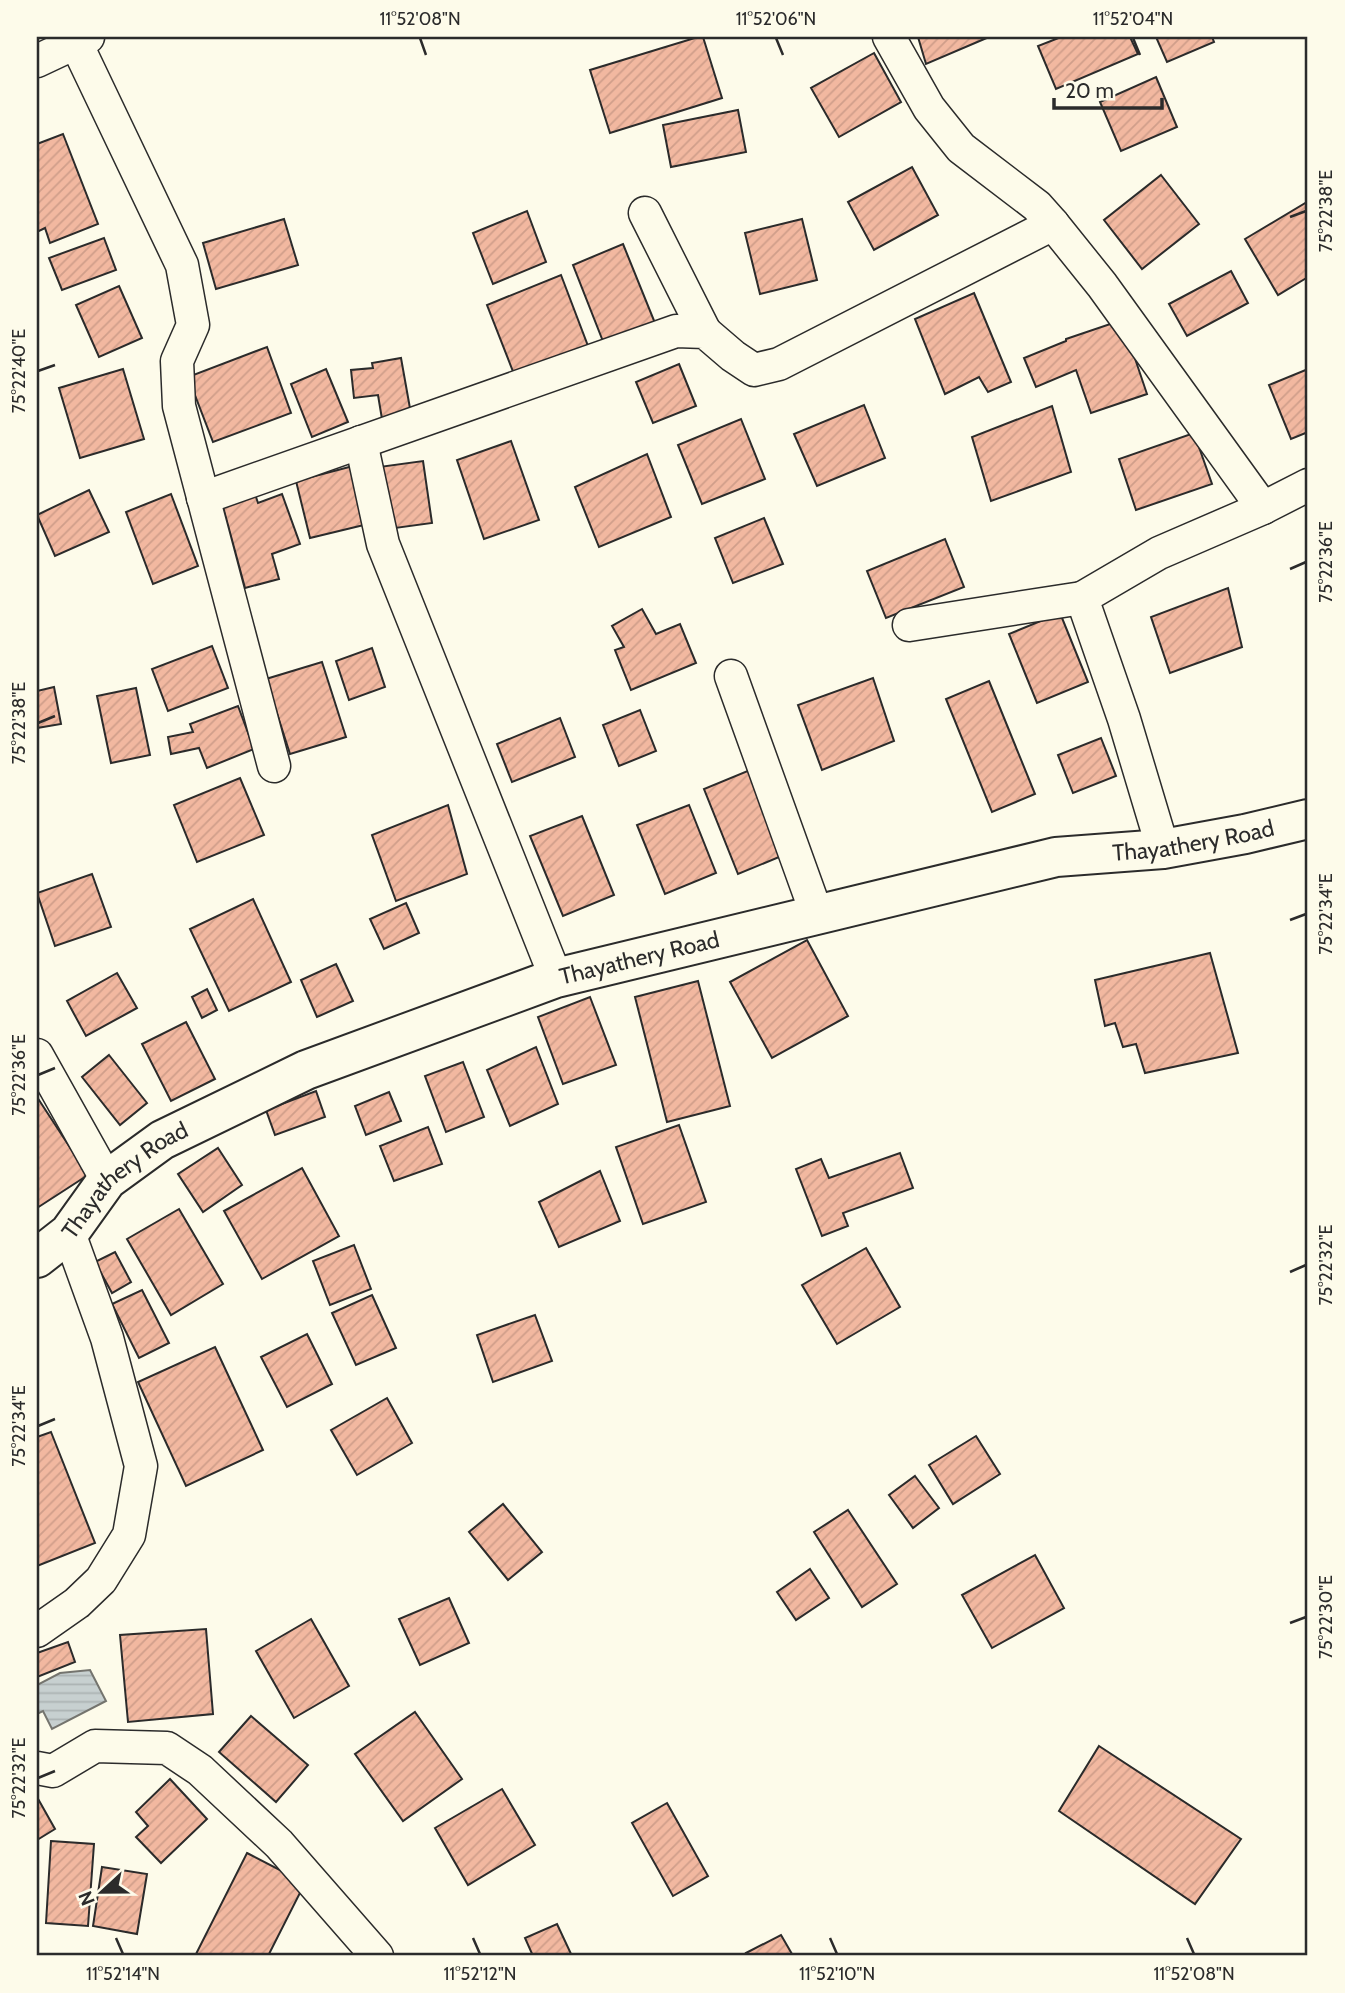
<svg xmlns="http://www.w3.org/2000/svg" width="1345" height="1993" viewBox="0 0 1345 1993" font-family="Cabin,sans-serif">
<style>
.water{fill:url(#water-rules);stroke:#74746e;stroke-width:2}
.building{fill:url(#building-hatch);stroke:#2b2b2b;stroke-width:2}
.lines{fill:none;stroke-linecap:round;stroke-linejoin:round}
.street-casing{stroke:#2b2b2b;stroke-width:35}
.secondary-casing{stroke:#2b2b2b;stroke-width:42}
.street{stroke:#fdfbea;stroke-width:32}
.secondary{stroke:#fdfbea;stroke-width:38}
.ticks{fill:none;stroke:#2b2b2b;stroke-width:2.5}
.labels{text-anchor:middle;stroke-width:5;stroke-linejoin:round;paint-order:stroke}
.street-label{font-size:23px;fill:#2b2b2b;stroke:#fdfbea}
.neatline{fill:none;stroke:#2b2b2b;stroke-width:2.5}
.ticks-label{font-size:18px;text-anchor:middle;fill:#2b2b2b}
</style>
<defs>
<pattern id="water-rules" width="6" height="5" patternUnits="userSpaceOnUse" patternTransform="scale(1.75)"><rect width="6" height="5" fill="#c7d0d0"/><path d="M0 2.5h6" fill="none" stroke="#abb3b3"/></pattern>
<pattern id="building-hatch" width="6" height="6" patternUnits="userSpaceOnUse" patternTransform="scale(1.75)"><rect width="6" height="6" fill="#f2b8a0"/><path d="M-1 1l2-2M0 6l6-6M5 7l2-2" fill="none" stroke="#d09e8a"/></pattern>
</defs>
<rect width="100%" height="100%" fill="#fdfbea"/>
<!-- water -->
<polygon class="water" points="90,1670 106,1701 52,1729 43,1711 37,1714 37,1685 60,1673"/>
<!-- building -->
<g class="building">
<polygon points="698,37 703,37 722,98 610,133 590,70"/>
<polygon points="918,37 989,37 926,64"/>
<polygon points="1061,37 1130,37 1138,54 1056,89 1038,46"/>
<polygon points="1156,37 1212,37 1214,42 1167,62"/>
<polygon points="874,53 901,102 839,137 811,88"/>
<polygon points="1156,77 1177,127 1121,151 1100,102"/>
<polygon points="738,110 746,152 671,167 663,125"/>
<polygon points="63,134 98,224 50,243 45,228 37,232 37,144"/>
<polygon points="912,167 938,215 874,250 848,202"/>
<polygon points="1161,175 1199,224 1142,269 1104,220"/>
<polygon points="1307,202 1308,277 1278,295 1245,239"/>
<polygon points="527,211 546,262 493,284 473,233"/>
<polygon points="284,219 298,265 216,289 203,243"/>
<polygon points="802,219 817,280 760,294 745,233"/>
<polygon points="104,238 116,270 62,290 49,258"/>
<polygon points="623,244 657,328 606,349 573,265"/>
<polygon points="1231,271 1248,303 1187,336 1169,304"/>
<polygon points="561,275 588,346 514,374 487,305"/>
<polygon points="119,286 142,338 99,357 76,305"/>
<polygon points="974,293 1011,382 988,392 979,377 945,394 915,319"/>
<polygon points="1122,320 1147,394 1091,413 1076,370 1036,387 1024,358 1066,341 1066,339"/>
<polygon points="267,347 291,413 213,442 188,377"/>
<polygon points="401,358 411,414 382,419 378,395 354,398 351,370 373,368 372,363"/>
<polygon points="679,364 696,406 653,423 636,382"/>
<polygon points="123,369 144,439 80,458 59,388"/>
<polygon points="326,369 348,422 312,437 291,384"/>
<polygon points="1308,369 1308,432 1291,439 1269,385"/>
<polygon points="864,405 885,458 817,486 794,434"/>
<polygon points="1052,406 1071,472 991,501 972,437"/>
<polygon points="741,419 765,479 702,504 678,445"/>
<polygon points="1194,433 1212,484 1136,510 1119,459"/>
<polygon points="511,441 539,520 484,539 457,460"/>
<polygon points="647,454 671,517 599,547 575,487"/>
<polygon points="423,461 432,523 388,529 379,467"/>
<polygon points="353,466 368,524 310,538 296,481"/>
<polygon points="89,490 109,532 55,556 37,515"/>
<polygon points="171,494 198,566 153,584 126,512"/>
<polygon points="255,494 258,503 282,494 300,544 272,554 279,579 245,588 222,503"/>
<polygon points="764,518 783,564 733,583 715,538"/>
<polygon points="945,539 964,587 886,618 867,571"/>
<polygon points="1228,588 1242,647 1170,673 1151,617"/>
<polygon points="642,609 656,634 680,624 696,663 631,690 615,650 624,647 612,626"/>
<polygon points="1060,613 1088,682 1037,703 1009,634"/>
<polygon points="212,646 228,688 168,711 152,669"/>
<polygon points="372,648 385,687 349,700 336,661"/>
<polygon points="322,662 346,737 290,754 266,679"/>
<polygon points="873,678 894,741 822,770 798,705"/>
<polygon points="989,681 1035,794 992,812 946,699"/>
<polygon points="54,687 61,724 37,728 37,691"/>
<polygon points="136,688 150,755 111,763 97,696"/>
<polygon points="238,706 254,749 207,768 199,748 171,754 168,737 193,732 190,724"/>
<polygon points="640,710 656,751 619,766 603,725"/>
<polygon points="560,718 575,757 512,782 497,744"/>
<polygon points="1101,738 1116,776 1073,793 1058,755"/>
<polygon points="750,770 784,855 738,874 704,789"/>
<polygon points="240,778 264,835 197,862 174,805"/>
<polygon points="448,805 467,874 396,901 372,835"/>
<polygon points="689,805 716,873 665,894 637,825"/>
<polygon points="582,816 614,895 563,916 530,836"/>
<polygon points="92,874 111,927 55,946 37,893"/>
<polygon points="253,899 291,982 229,1011 190,929"/>
<polygon points="406,903 419,933 384,949 370,919"/>
<polygon points="807,940 848,1016 772,1058 730,982"/>
<polygon points="1210,953 1238,1053 1145,1073 1136,1044 1123,1047 1115,1023 1105,1026 1095,980"/>
<polygon points="336,964 353,1001 317,1017 301,980"/>
<polygon points="117,973 137,1008 86,1036 67,1001"/>
<polygon points="698,981 730,1106 667,1122 635,997"/>
<polygon points="207,989 217,1010 202,1018 192,997"/>
<polygon points="590,997 616,1065 563,1084 538,1017"/>
<polygon points="186,1022 215,1079 171,1101 142,1044"/>
<polygon points="536,1047 558,1104 510,1126 487,1070"/>
<polygon points="109,1055 147,1103 120,1125 82,1077"/>
<polygon points="463,1062 484,1117 446,1132 425,1076"/>
<polygon points="316,1091 325,1117 275,1135 266,1110"/>
<polygon points="389,1092 401,1121 366,1135 355,1106"/>
<polygon points="37,1097 88,1175 37,1208"/>
<polygon points="679,1125 706,1202 643,1224 616,1147"/>
<polygon points="428,1127 442,1164 394,1181 380,1146"/>
<polygon points="218,1148 242,1185 203,1212 178,1174"/>
<polygon points="900,1153 913,1188 843,1213 848,1226 822,1236 796,1169 821,1159 829,1178"/>
<polygon points="302,1168 339,1236 262,1279 224,1211"/>
<polygon points="600,1171 620,1221 559,1247 539,1202"/>
<polygon points="179,1209 223,1284 171,1315 127,1239"/>
<polygon points="354,1245 371,1289 330,1305 313,1261"/>
<polygon points="866,1248 900,1307 837,1344 802,1285"/>
<polygon points="115,1252 131,1282 112,1293 95,1262"/>
<polygon points="142,1290 169,1343 139,1358 112,1304"/>
<polygon points="372,1295 396,1348 356,1365 332,1313"/>
<polygon points="535,1315 552,1361 493,1382 477,1335"/>
<polygon points="307,1334 332,1384 287,1407 261,1357"/>
<polygon points="215,1347 263,1450 186,1486 138,1382"/>
<polygon points="387,1398 412,1443 357,1475 331,1430"/>
<polygon points="51,1432 95,1543 37,1566 37,1437"/>
<polygon points="976,1436 1000,1474 953,1504 929,1465"/>
<polygon points="915,1476 939,1508 913,1528 889,1495"/>
<polygon points="503,1504 542,1552 508,1580 469,1532"/>
<polygon points="848,1510 897,1584 862,1607 814,1532"/>
<polygon points="1035,1555 1064,1608 992,1648 962,1595"/>
<polygon points="810,1569 829,1598 796,1620 777,1592"/>
<polygon points="449,1598 469,1643 420,1665 399,1619"/>
<polygon points="311,1619 349,1686 294,1718 256,1651"/>
<polygon points="206,1629 213,1714 128,1722 120,1635"/>
<polygon points="68,1642 75,1662 37,1677 37,1653"/>
<polygon points="415,1712 462,1779 403,1821 355,1754"/>
<polygon points="251,1716 308,1765 276,1802 219,1752"/>
<polygon points="1099,1746 1241,1839 1195,1904 1059,1811"/>
<polygon points="170,1779 207,1819 161,1863 136,1837 148,1826 136,1812"/>
<polygon points="502,1789 535,1845 468,1885 435,1828"/>
<polygon points="37,1797 55,1829 37,1840"/>
<polygon points="667,1803 708,1876 673,1896 632,1823"/>
<polygon points="51,1841 94,1844 88,1926 46,1923"/>
<polygon points="247,1853 305,1883 268,1956 195,1956"/>
<polygon points="102,1867 147,1874 137,1934 93,1926"/>
<polygon points="557,1924 572,1956 533,1956 525,1938"/>
<polygon points="781,1935 792,1954 787,1956 748,1956 746,1953"/>
</g>
<g class="lines">
<!-- street casing -->
<g class="street-casing">
<g id="street">
<polyline points="889,37 929,108 961,148 1037,206 1053,224 1102,285 1263,508"/>
<polyline points="76,43 182,265 193,325 177,361 179,406 274,766"/>
<polyline points="37,61 88,37"/>
<polyline points="645,213 705,332"/>
<polyline points="361,442 383,544 556,978"/>
<polyline points="203,498 676,331 705,332 733,356 754,370 779,364 1053,224"/>
<polyline points="909,625 1082,598"/>
<polyline points="731,676 817,915"/>
<polyline points="1163,849 1124,719 1082,598 1159,553 1263,508 1308,485"/>
<polyline points="37,1055 107,1180"/>
<polyline points="37,1631 77,1603 101,1580 129,1535 141,1466 107,1338 69,1233"/>
<polyline points="37,1768 53,1771 95,1746 167,1748 200,1770 279,1844 377,1956"/>
</g>
</g>
<!-- secondary casing -->
<g class="secondary-casing">
<g id="secondary">
<path id="s1" d="M37 1258 69 1233 107 1180 162 1140 306 1070 556 978 1056 857 1163 849 1245 834 1308 819"/>
</g>
</g>
<!-- street -->
<use href="#street" class="street"/>
<!-- secondary -->
<use href="#secondary" class="secondary"/>
</g>
<!-- ticks -->
<path class="ticks" d="M420 38 426 55M776 38 783 55M1133 38 1140 55M1290 217 1306 211M38 371 55 365M1290 569 1306 562M38 723 55 716M1290 920 1306 914M38 1075 55 1068M1290 1272 1306 1265M38 1426 55 1419M1290 1623 1306 1617M38 1778 55 1771M116 1938 123 1954M473 1938 480 1954M830 1938 837 1954M1187 1938 1194 1954"/>
<g class="labels">
<!-- street labels -->
<g class="street-label">
<text dy="8" stroke="none"><textPath href="#s1" startOffset="1253">Thayathery Road</textPath></text>
<text dy="8" stroke="none"><textPath href="#s1" startOffset="686">Thayathery Road</textPath></text>
<text dy="8" stroke="none"><textPath href="#s1" startOffset="119">Thayathery Road</textPath></text>
</g>
</g>
<!-- border -->
<rect width="1345" height="1993" fill="none" stroke="#fdfbea" stroke-width="77"/>
<!-- north arrow -->
<g transform="translate(102 1892) rotate(248)" stroke="#fdfbea" stroke-width="5" paint-order="stroke">
<path d="M0-5L12 26L0 18L-12 26Z" fill="#2b2b2b"/>
<text y="-10" font-size="19" font-weight="bold" text-anchor="middle" fill="#2b2b2b">N</text>
</g>
<!-- scale -->
<path d="M1054 98v10h108v-10" fill="none" stroke="#2b2b2b" stroke-width="3.5"/>
<text x="1065" y="98" font-size="21" fill="#2b2b2b" stroke="#fdfbea" stroke-width="5" paint-order="stroke">20 m</text>
<rect x="38" y="38" width="1268" height="1916" class="neatline"/>
<g class="ticks-label">
<text x="420" y="25">11°52'08"N</text>
<text x="776" y="25">11°52'06"N</text>
<text x="1133" y="25">11°52'04"N</text>
<text transform="translate(1326 211) rotate(-90)" y="6">75°22'38"E</text>
<text transform="translate(19 371) rotate(-90)" y="6">75°22'40"E</text>
<text transform="translate(1326 562) rotate(-90)" y="6">75°22'36"E</text>
<text transform="translate(19 723) rotate(-90)" y="6">75°22'38"E</text>
<text transform="translate(1326 914) rotate(-90)" y="6">75°22'34"E</text>
<text transform="translate(19 1075) rotate(-90)" y="6">75°22'36"E</text>
<text transform="translate(1326 1265) rotate(-90)" y="6">75°22'32"E</text>
<text transform="translate(19 1426) rotate(-90)" y="6">75°22'34"E</text>
<text transform="translate(1326 1617) rotate(-90)" y="6">75°22'30"E</text>
<text transform="translate(19 1778) rotate(-90)" y="6">75°22'32"E</text>
<text x="123" y="1980">11°52'14"N</text>
<text x="480" y="1980">11°52'12"N</text>
<text x="837" y="1980">11°52'10"N</text>
<text x="1194" y="1980">11°52'08"N</text>
</g>
</svg>
